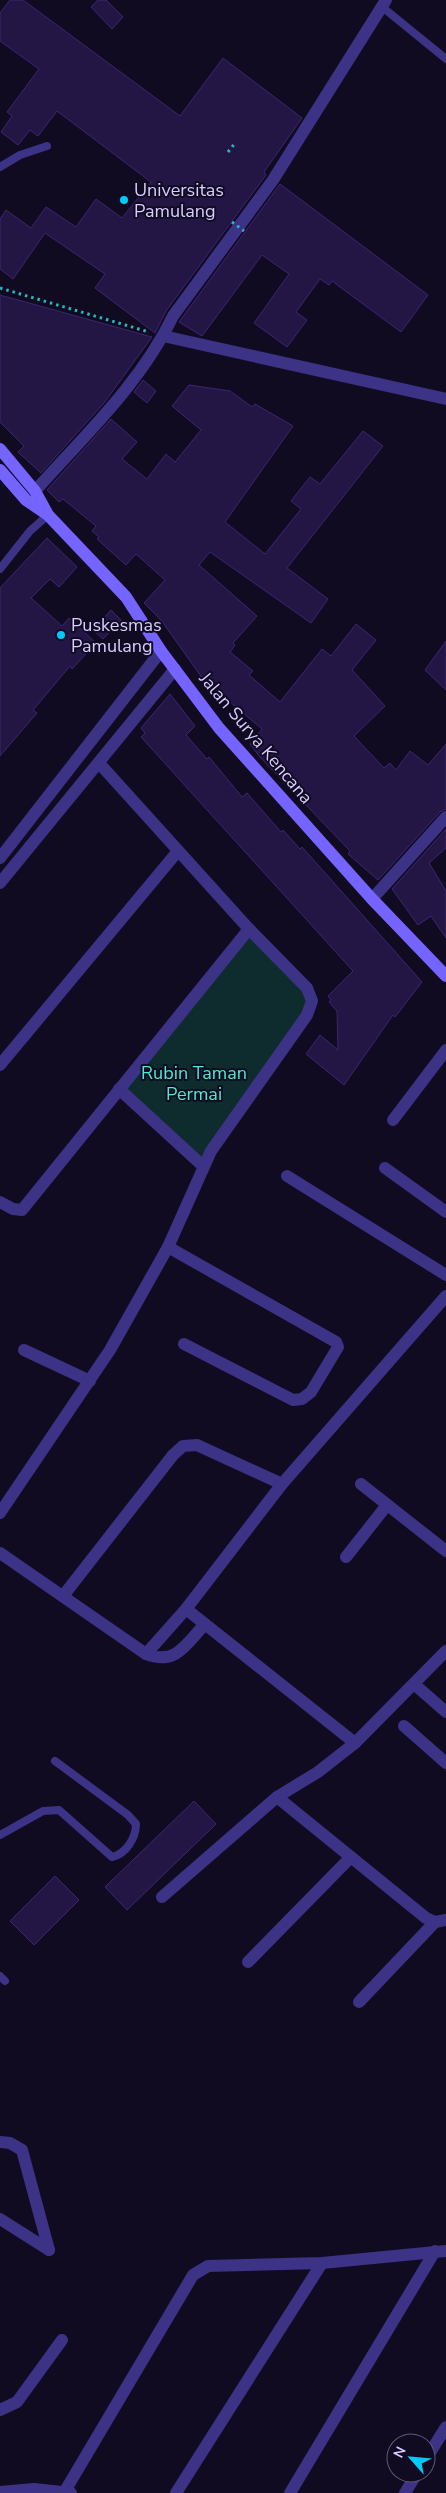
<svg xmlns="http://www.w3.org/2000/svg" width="446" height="2493" viewBox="0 0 446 2493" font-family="'Nunito Sans',sans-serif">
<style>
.green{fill:#0e2c2d}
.building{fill:#231645;stroke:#3b2673}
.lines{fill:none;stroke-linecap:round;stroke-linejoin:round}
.path{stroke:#23b9bd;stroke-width:3;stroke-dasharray:2.5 4;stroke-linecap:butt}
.lane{stroke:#3c3286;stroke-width:8}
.street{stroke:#3c3286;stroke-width:12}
.secondary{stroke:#7564ff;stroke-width:12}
.path-bridge{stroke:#23b9bd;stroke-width:3;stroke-dasharray:2.5 4;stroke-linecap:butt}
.poi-dot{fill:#00cbf8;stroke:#110b22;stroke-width:2}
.labels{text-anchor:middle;stroke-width:4;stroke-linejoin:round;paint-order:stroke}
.poi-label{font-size:18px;fill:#d7cdff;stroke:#110b22;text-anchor:start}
.street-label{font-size:18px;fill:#d7cdff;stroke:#110b22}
.park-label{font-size:18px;fill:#4fe9cf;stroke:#110b22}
</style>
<rect width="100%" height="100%" fill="#110b22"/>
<!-- green -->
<polygon class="green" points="249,929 312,1001 203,1166 119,1089"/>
<!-- building -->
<g class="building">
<polygon points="10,0 23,0 180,116 223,58 302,118 264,172 266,175 166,311 155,333 95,288 105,274 45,233 13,279 0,269 0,219 6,210 31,228 46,207 76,227 96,199 122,218 151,182 57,111 38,136 30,130 18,145 1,132 12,116 7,112 39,69 0,41 0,13"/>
<polygon points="98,0 106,0 123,17 112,29 91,7"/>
<polygon points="280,184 428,295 401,332 332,281 329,285 320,279 296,312 307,320 287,347 254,323 289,274 262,255 202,336 179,322"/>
<polygon points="0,295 152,337 104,403 41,473 18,452 24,446 0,422"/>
<polygon points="143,380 156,391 147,403 134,392"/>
<polygon points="189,385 230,391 252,407 255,404 293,426 225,522 265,554 301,509 291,501 310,477 320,484 363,431 383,446 287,568 328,599 311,623 210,552 199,565 257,616 233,643 235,645 230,652 253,671 249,675 280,702 322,649 331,656 356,624 376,640 352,670 385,706 354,736 384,768 390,763 396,770 410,751 428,765 446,744 446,809 440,812 378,880 348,854 350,851 260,757 250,744 262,729 203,679 161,620 144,603 165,580 136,554 126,565 97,539 99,537 92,531 96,526 63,499 59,502 47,490 111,419 137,442 122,459 147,479 166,454 175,462 201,430 172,406"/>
<polygon points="47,538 77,567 59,587 50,579 31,598 62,626 69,618 96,643 72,669 70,666 33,710 37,713 0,756 0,588"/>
<polygon points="111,610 121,620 103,639 93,630"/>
<polygon points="446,641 446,690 425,670"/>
<polygon points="170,694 195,726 186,735 207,759 209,757 242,797 247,793 281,832 283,830 300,849 302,847 422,982 395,1017 393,1015 344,1085 306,1054 320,1035 338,1050 337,1011 329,1002 331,1000 328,996 353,971 141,737 145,733 141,728"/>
<polygon points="446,829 446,848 429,863 446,891 446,938 431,916 418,925 392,889"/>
<polygon points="194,1801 216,1824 127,1910 105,1887"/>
<polygon points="55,1876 79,1900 34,1945 10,1921"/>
</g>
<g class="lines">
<!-- path -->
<g class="path">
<polyline points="228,152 236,142"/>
<polyline points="0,288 149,332"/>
</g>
<!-- lane -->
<g class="lane">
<polyline points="381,6 446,59"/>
<polyline points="0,167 20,155 47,146"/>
<polyline points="0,569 30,531 48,515"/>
<path d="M0 1835 43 1811 59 1810 112 1857C126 1854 136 1838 136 1824L128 1815 55 1761"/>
<polyline points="0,1976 5,1981"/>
</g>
<!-- street -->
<g class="street">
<polyline points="163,336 446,399"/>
<path d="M35 491C84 436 141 383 173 316L273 180 386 0"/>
<polyline points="0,858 161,651"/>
<polyline points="0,883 175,669"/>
<polyline points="372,899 446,817"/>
<polyline points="0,1065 178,851"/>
<polyline points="119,1089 203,1166"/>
<polyline points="393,1120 446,1050"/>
<polyline points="385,1168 446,1212"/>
<polyline points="287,1176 446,1275"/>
<polyline points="0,1202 13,1209 22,1210 249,929"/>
<polyline points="168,1247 336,1342 338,1347 311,1392 302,1399 293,1400 184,1344"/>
<polyline points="24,1350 90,1381"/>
<polyline points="361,1484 446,1551"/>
<polyline points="0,1513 110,1350 168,1247 211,1151 307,1015 312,1001 307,988 249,929 99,763"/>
<path d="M0 1553 146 1654C176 1666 186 1644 205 1624"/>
<polyline points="346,1557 387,1505"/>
<polyline points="63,1596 173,1455 183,1446 197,1445 282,1484"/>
<polyline points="186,1609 355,1743"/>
<polyline points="146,1654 186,1609 282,1484 446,1296"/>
<polyline points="414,1684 446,1712"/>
<polyline points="404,1726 446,1763"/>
<polyline points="277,1797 426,1918 435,1922 446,1920"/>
<polyline points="162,1897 277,1797 318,1772 355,1743 446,1651"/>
<polyline points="248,1962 351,1857"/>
<polyline points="359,2002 435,1922"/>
<polyline points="0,2142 10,2143 22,2150 49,2250"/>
<polyline points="0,2219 49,2250"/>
<polyline points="0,2410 17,2402 62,2340"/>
<polyline points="426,2459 446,2427"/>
<polyline points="65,2491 193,2275 208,2266 322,2263 446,2251"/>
<polyline points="0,2492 34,2489 71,2493"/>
<polyline points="176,2493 322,2263"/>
<polyline points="290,2493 435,2251"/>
<polyline points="405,2493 417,2473"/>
</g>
<!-- secondary -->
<g class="secondary">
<polyline points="0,449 35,491 47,513"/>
<polyline points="0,470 26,500 48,515 126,597 161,651 219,728 372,899 446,976"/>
</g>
<!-- path-bridge -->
<polyline class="path-bridge" points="232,222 244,231"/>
</g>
<!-- markers -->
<g class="poi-dot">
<circle cx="124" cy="200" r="5"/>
<circle cx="61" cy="635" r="5"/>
</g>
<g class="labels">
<!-- poi labels -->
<g class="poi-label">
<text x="134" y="196">Universitas<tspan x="134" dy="21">Pamulang</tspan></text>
<text x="71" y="631">Puskesmas<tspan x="71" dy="21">Pamulang</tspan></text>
</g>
<!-- street labels -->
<g class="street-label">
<text transform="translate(256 738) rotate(50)" y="6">Jalan Surya Kencana</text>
</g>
<!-- park labels -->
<g class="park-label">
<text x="194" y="1079">Rubin Taman<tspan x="194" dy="21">Permai</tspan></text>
</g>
</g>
<!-- north arrow -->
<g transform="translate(411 2458) rotate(297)"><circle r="24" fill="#110b22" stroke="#60597a"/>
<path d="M0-4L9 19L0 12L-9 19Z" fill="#00cbf8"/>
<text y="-8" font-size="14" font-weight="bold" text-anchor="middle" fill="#d7cdff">N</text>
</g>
</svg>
